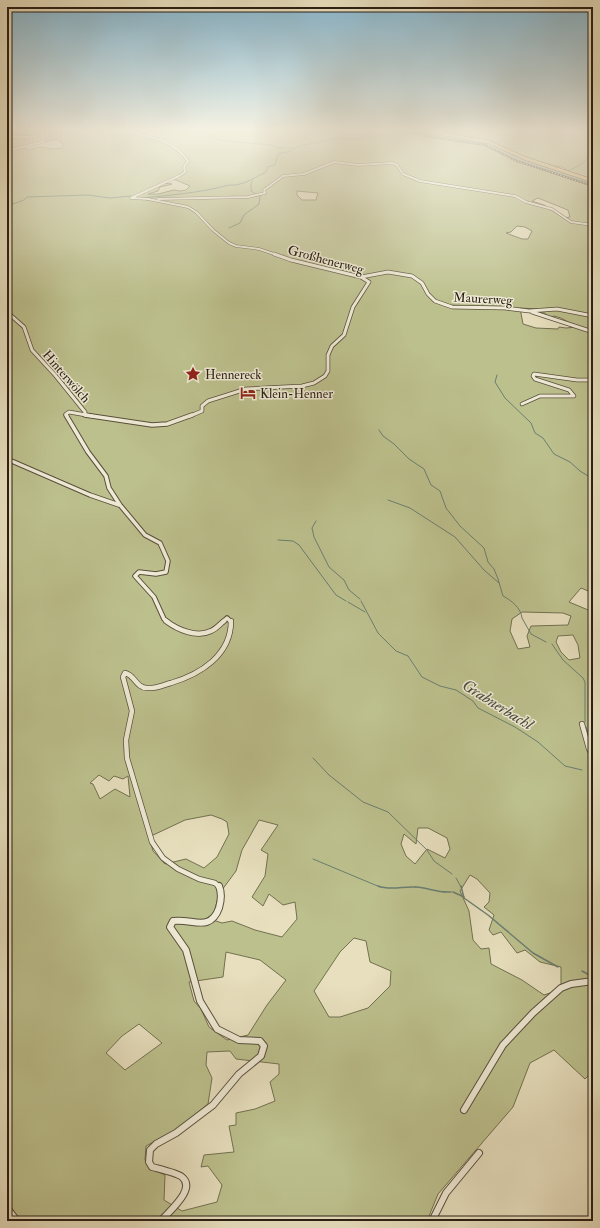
<svg xmlns="http://www.w3.org/2000/svg" width="600" height="1228" viewBox="0 0 600 1228" font-family="'IM FELL Double Pica',serif">
<style>
.green{fill:#bcc08d;stroke:#737050;fill-rule:evenodd}
.lines{fill:none;stroke-linecap:round;stroke-linejoin:round}
.stream-far1{stroke:#6b7e71;stroke-width:1}
.stream{stroke:#6b7e71;stroke-width:1.5}
.river{fill:#97bdaf;fill-rule:evenodd}
.street-far4-casing{stroke:#594f3e;stroke-width:3}
.street-far3-casing{stroke:#594f3e;stroke-width:4.5}
.street-far2-casing{stroke:#594f3e;stroke-width:5.5}
.street-far1-casing{stroke:#594f3e;stroke-width:6}
.street-casing{stroke:#594f3e;stroke-width:8}
.primary-casing{stroke:#2a1f14;stroke-width:4}
.street-far4{stroke:#efead5;stroke-width:2}
.street-far3{stroke:#efead5;stroke-width:3}
.street-far2{stroke:#efead5;stroke-width:3.5}
.street-far1{stroke:#efead5;stroke-width:4.5}
.street{stroke:#efead5;stroke-width:6}
.primary{stroke:#e4c07f;stroke-width:3}
.rail-casing{stroke:#2a1f14;stroke-width:2}
.rail{stroke:#efead5;stroke-width:1;stroke-dasharray:1.5;stroke-linecap:butt}
.labels{text-anchor:middle;stroke-width:3;stroke-linejoin:round;paint-order:stroke}
.far-street-label{font-size:13px;fill:#2a1f14;stroke:#efead5}
.far-poi-label{font-size:13px;fill:#2a1f14;stroke:#efead5;text-anchor:start}
.water-label{font-size:16px;font-style:italic;fill:#4b4e42;stroke:#efead5}
</style>
<rect width="100%" height="100%" fill="#e7dfbe"/>
<filter id="stains"><feTurbulence type="fractalNoise" baseFrequency=".005" numOctaves="4"/><feColorMatrix values="0 0 0 0 .2 0 0 0 0 .09 0 0 0 0 .02 0 0 0 .5 -.17"/></filter>
<radialGradient id="worn" r=".72"><stop offset=".6" stop-color="#630" stop-opacity="0"/><stop offset="1" stop-color="#630" stop-opacity=".3"/></radialGradient>
<!-- green -->
<g class="green">
<path d="M7 130H409L447 138 490 144 514 158 593 184V593L581 588 569 602 593 612V1071L585 1079 554 1050 530 1063 513 1107 438 1194 427 1221H7ZM57 139 63 144 62 148 53 149 41 147 27 150 22 147ZM171 179 176 180 190 186 186 190 180 191 174 190 158 194H148L158 191 160 187 172 184 163 183ZM297 191 318 193 316 200H302L297 195ZM538 198 568 210 570 217 564 218 544 205 532 201ZM517 226 525 227 532 231 528 239H522L506 233 511 232ZM520 308 537 309 532 312 545 313 547 316 552 317 554 316 561 318 577 327 566 328 559 327 558 329 536 328 523 324ZM522 612 563 613 571 616 568 625 531 626 527 636 530 647 518 649 510 631 512 619ZM573 635 578 645 580 658 569 660 561 652 556 642 558 636ZM99 775 109 781 114 776 123 779 128 776 130 797 115 789 100 799 93 784 90 783ZM211 815 222 819 227 822 229 834 217 857 204 868 186 859 165 864 153 851 149 837 185 820ZM259 820 278 825 261 850 268 854 265 876 252 897 263 906 269 894 283 905 295 902 297 919 282 937 255 930 232 921 222 923 207 918 214 913 219 894 236 871 242 850ZM418 828H428L447 838 450 849 445 858 427 849 415 864 406 856 401 844 404 834 416 844ZM470 875 477 879 490 893 489 902 484 907 494 915 489 930 493 935 501 932 517 953 525 950 540 962 561 967V985L553 992 544 995 522 980 491 964 489 948 481 949 473 940 469 911 460 891ZM354 938 366 941 370 962 391 971 390 986 368 1008 340 1017H329L314 991 340 952ZM226 952 260 960 286 980 267 1005 248 1035 227 1040 209 1027 201 1009 194 1001 189 982 223 977ZM139 1024 162 1043 125 1070 106 1053 122 1036ZM230 1051 236 1059 279 1064V1074L270 1082 275 1101 255 1109 236 1113V1125L229 1126 234 1152 204 1155 201 1167 208 1166 222 1185 217 1202 182 1211 164 1200 165 1175 152 1169 145 1160 146 1146 178 1129 208 1104 212 1078 206 1065 207 1052Z"/>
<polygon points="421,130 593,130 593,180 563,170 566,170 563,167 553,166 551,167 517,155 493,143"/>
</g>
<g class="lines">
<!-- stream-far1 -->
<g class="stream-far1">
<polyline points="193,131 204,133 215,139 226,141 270,145 279,148 295,148"/>
<path d="M567 171C578 167 589 161 593 150"/>
<polyline points="253,181 251,183 251,191 256,194"/>
<path d="M143 198C171 195 198 193 225 186 230 184 235 186 240 184 250 182 256 176 265 173L268 167 275 165 278 154 291 151 299 146 339 138 351 139 409 132"/>
<polyline points="7,206 24,200 27,197 88,195 110,198 131,196"/>
<polyline points="229,228 240,223 244,215 259,204 260,196"/>
<polyline points="497,375 495,382 505,398 531,423 535,433 543,438 554,454 570,462 580,471 593,479"/>
<path d="M379 430 383 436 394 444 409 459 424 469 431 485 440 491 446 508 460 526 484 548 488 562 494 569 498 579 503 596C511 600 521 608 522 618L531 634 546 642"/>
<polyline points="388,500 410,508 455,537 484,570 499,583"/>
<polyline points="316,521 312,528 314,537 329,567 344,580 349,590 360,599"/>
<polyline points="278,540 293,541 299,545 336,595 346,601"/>
<polyline points="361,601 378,633 396,651 408,656 422,677 440,686 456,690 473,701 478,708 515,727 538,742 565,766 582,770"/>
<polyline points="348,602 365,612"/>
<polyline points="552,644 563,660 583,678 585,682 585,722"/>
<polyline points="586,727 593,748"/>
<polyline points="313,758 329,775 363,802 388,812 427,850 434,861 452,874"/>
<polyline points="313,859 380,887"/>
<polyline points="456,878 461,887"/>
<polyline points="415,887 416,887"/>
</g>
<!-- stream -->
<g class="stream">
<path d="M378 886C391 891 403 886 416 887 429 888 437 893 451 892"/>
<polyline points="461,886 464,898 488,915 533,953 558,967"/>
<polyline points="453,892 464,897"/>
<polyline points="582,971 593,977"/>
</g>
<!-- river -->
<polygon class="river" points="410,130 418,130 450,137 491,143 519,158 593,182 593,184 517,160 489,145 450,139"/>
<!-- street-far4 casing -->
<g class="street-far4-casing">
<g id="street-far4">
<path d="M118 130C144 135 172 138 188 161L184 167 185 172 179 176 131 198 149 199"/>
<polyline points="7,137 34,137 47,130"/>
<polyline points="7,151 42,142 44,141 43,134"/>
<polyline points="148,199 188,207 196,212 213,230 229,243 236,246 259,249 277,255"/>
<polyline points="158,199 248,197 265,193 264,190 283,176 304,174 334,162 358,165 392,163 397,165 403,174 420,181 515,196 526,202 552,209 571,222 593,225"/>
</g>
</g>
<!-- street-far3 casing -->
<g class="street-far3-casing">
<g id="street-far3">
<polyline points="361,277 388,272 412,276 422,283 428,294 435,301 452,307 505,308 529,311 557,309 593,316"/>
<polyline points="7,312 24,327 32,350 55,375 85,412 85,415"/>
<polyline points="532,312 593,332"/>
<polyline points="522,404 540,396 574,396 569,390 535,379 533,376 534,374 577,380 593,380"/>
<polyline points="67,416 66,414 69,412 92,416"/>
<polyline points="190,416 202,411 202,406 208,401 246,389 302,386 314,383 325,376 328,371 328,355 332,346 344,335 353,307 369,282 361,277 291,260 274,254"/>
</g>
</g>
<!-- street-far2 casing -->
<g class="street-far2-casing">
<g id="street-far2">
<polyline points="66,415 88,452 106,476 109,488 120,505 145,535 160,543 168,561 166,572 156,574 139,572 135,576 154,597 164,619 168,622"/>
<polyline points="85,415 152,425 167,424 192,415"/>
<polyline points="7,459 90,495 119,505"/>
<polyline points="223,622 227,618 231,622"/>
</g>
</g>
<!-- street-far1 casing -->
<g class="street-far1-casing">
<g id="street-far1">
<path d="M166 621C178 630 197 638 211 631 216 629 220 624 224 621"/>
<polyline points="582,724 589,749 593,756"/>
<path d="M219 887 215 883 199 879 178 869 163 858 152 842 127 758 126 740 132 711 123 677 125 673C135 675 136 688 147 688 155 689 163 685 171 683 201 674 231 655 231 621"/>
</g>
</g>
<!-- street casing -->
<g class="street-casing">
<g id="street">
<polyline points="464,1110 503,1045 533,1013 561,988 571,984 593,981"/>
<polyline points="7,1208 17,1221"/>
<path d="M161 1221C168 1212 197 1189 182 1177 177 1173 159 1169 152 1167L149 1162 150 1150 156 1144 176 1133 213 1105 239 1074 261 1056 264 1046 260 1041 239 1040 217 1029 200 1001 186 950 170 927 173 921C192 918 210 933 219 908 221 901 222 893 219 886"/>
<polyline points="432,1221 446,1193 479,1153"/>
</g>
</g>
<!-- primary casing -->
<g class="primary-casing">
<polyline id="primary" points="419,130 489,142 524,158 593,181"/>
</g>
<!-- street-far4 -->
<use href="#street-far4" class="street-far4"/>
<!-- street-far3 -->
<use href="#street-far3" class="street-far3"/>
<!-- street-far2 -->
<use href="#street-far2" class="street-far2"/>
<!-- street-far1 -->
<use href="#street-far1" class="street-far1"/>
<!-- street -->
<use href="#street" class="street"/>
<!-- primary -->
<use href="#primary" class="primary"/>
<!-- rail casing -->
<g class="rail-casing">
<polyline id="rail" points="406,130 424,136 485,145 517,161 593,186"/>
</g>
<!-- rail -->
<use href="#rail" class="rail"/>
</g>
<!-- sky -->
<linearGradient id="sky" x2="0" y2="1"><stop stop-color="#87b8d1"/><stop offset="0.43" stop-color="#f4f1e2"/><stop offset="1" stop-color="#f4f1e2" stop-opacity="0"/></linearGradient>
<rect width="600" height="302" fill="url(#sky)"/>
<!-- icons -->
<defs>
<g id="sight-bare" transform="scale(1.2)"><path d="M0-6L1.8-2.2L6-1.7L2.9 1.2L3.7 5.4L0 3.3L-3.7 5.4L-2.9 1.2L-6-1.7L-1.8-2.2Z" fill="#8f2418" stroke="#efead5" stroke-width="2.5" paint-order="stroke"/></g>
<g id="hotel-bare" transform="scale(1.2)"><path d="M-6-4.5h1.5V1H6V5H4.5V3h-9V5H-6ZM-4 0a1.8 1.8 0 1 1 3.6 0ZM.5 0V-2.5h3Q6-2.5 6 0Z" fill="#8f2418" stroke="#efead5" stroke-width="2.5" paint-order="stroke"/></g>
</defs>
<g fill-rule="evenodd">
<use href="#sight-bare" x="193" y="374"/>
<use href="#hotel-bare" x="248" y="393"/>
</g>
<g class="labels">
<!-- far-street labels -->
<g class="far-street-label">
<text transform="translate(326 259) rotate(15)" y="5">Großhenerweg</text>
<text transform="translate(483 298) rotate(3)" y="5">Maurerweg</text>
<text transform="translate(67 376) rotate(49)" y="5">Hinterwölch</text>
</g>
<!-- far-poi labels -->
<g class="far-poi-label">
<text x="205" y="379">Hennereck</text>
<text x="260" y="398">Klein-Henner</text>
</g>
<!-- water labels -->
<g class="water-label">
<text transform="translate(498 704) rotate(32)" y="6">Grabnerbachl</text>
</g>
</g>
<!-- margin -->
<rect width="600" height="1228" fill="none" stroke="#e7dfbe" stroke-width="24"/>
<rect x="8" y="8" width="584" height="1212" fill="none" stroke="#2a1f14" stroke-width="2"/>
<rect x="12" y="12" width="576" height="1204" fill="none" stroke="#2a1f14"/>
<rect width="100%" height="100%" filter="url(#stains)"/>
<rect width="100%" height="100%" fill="url(#worn)"/>
</svg>
